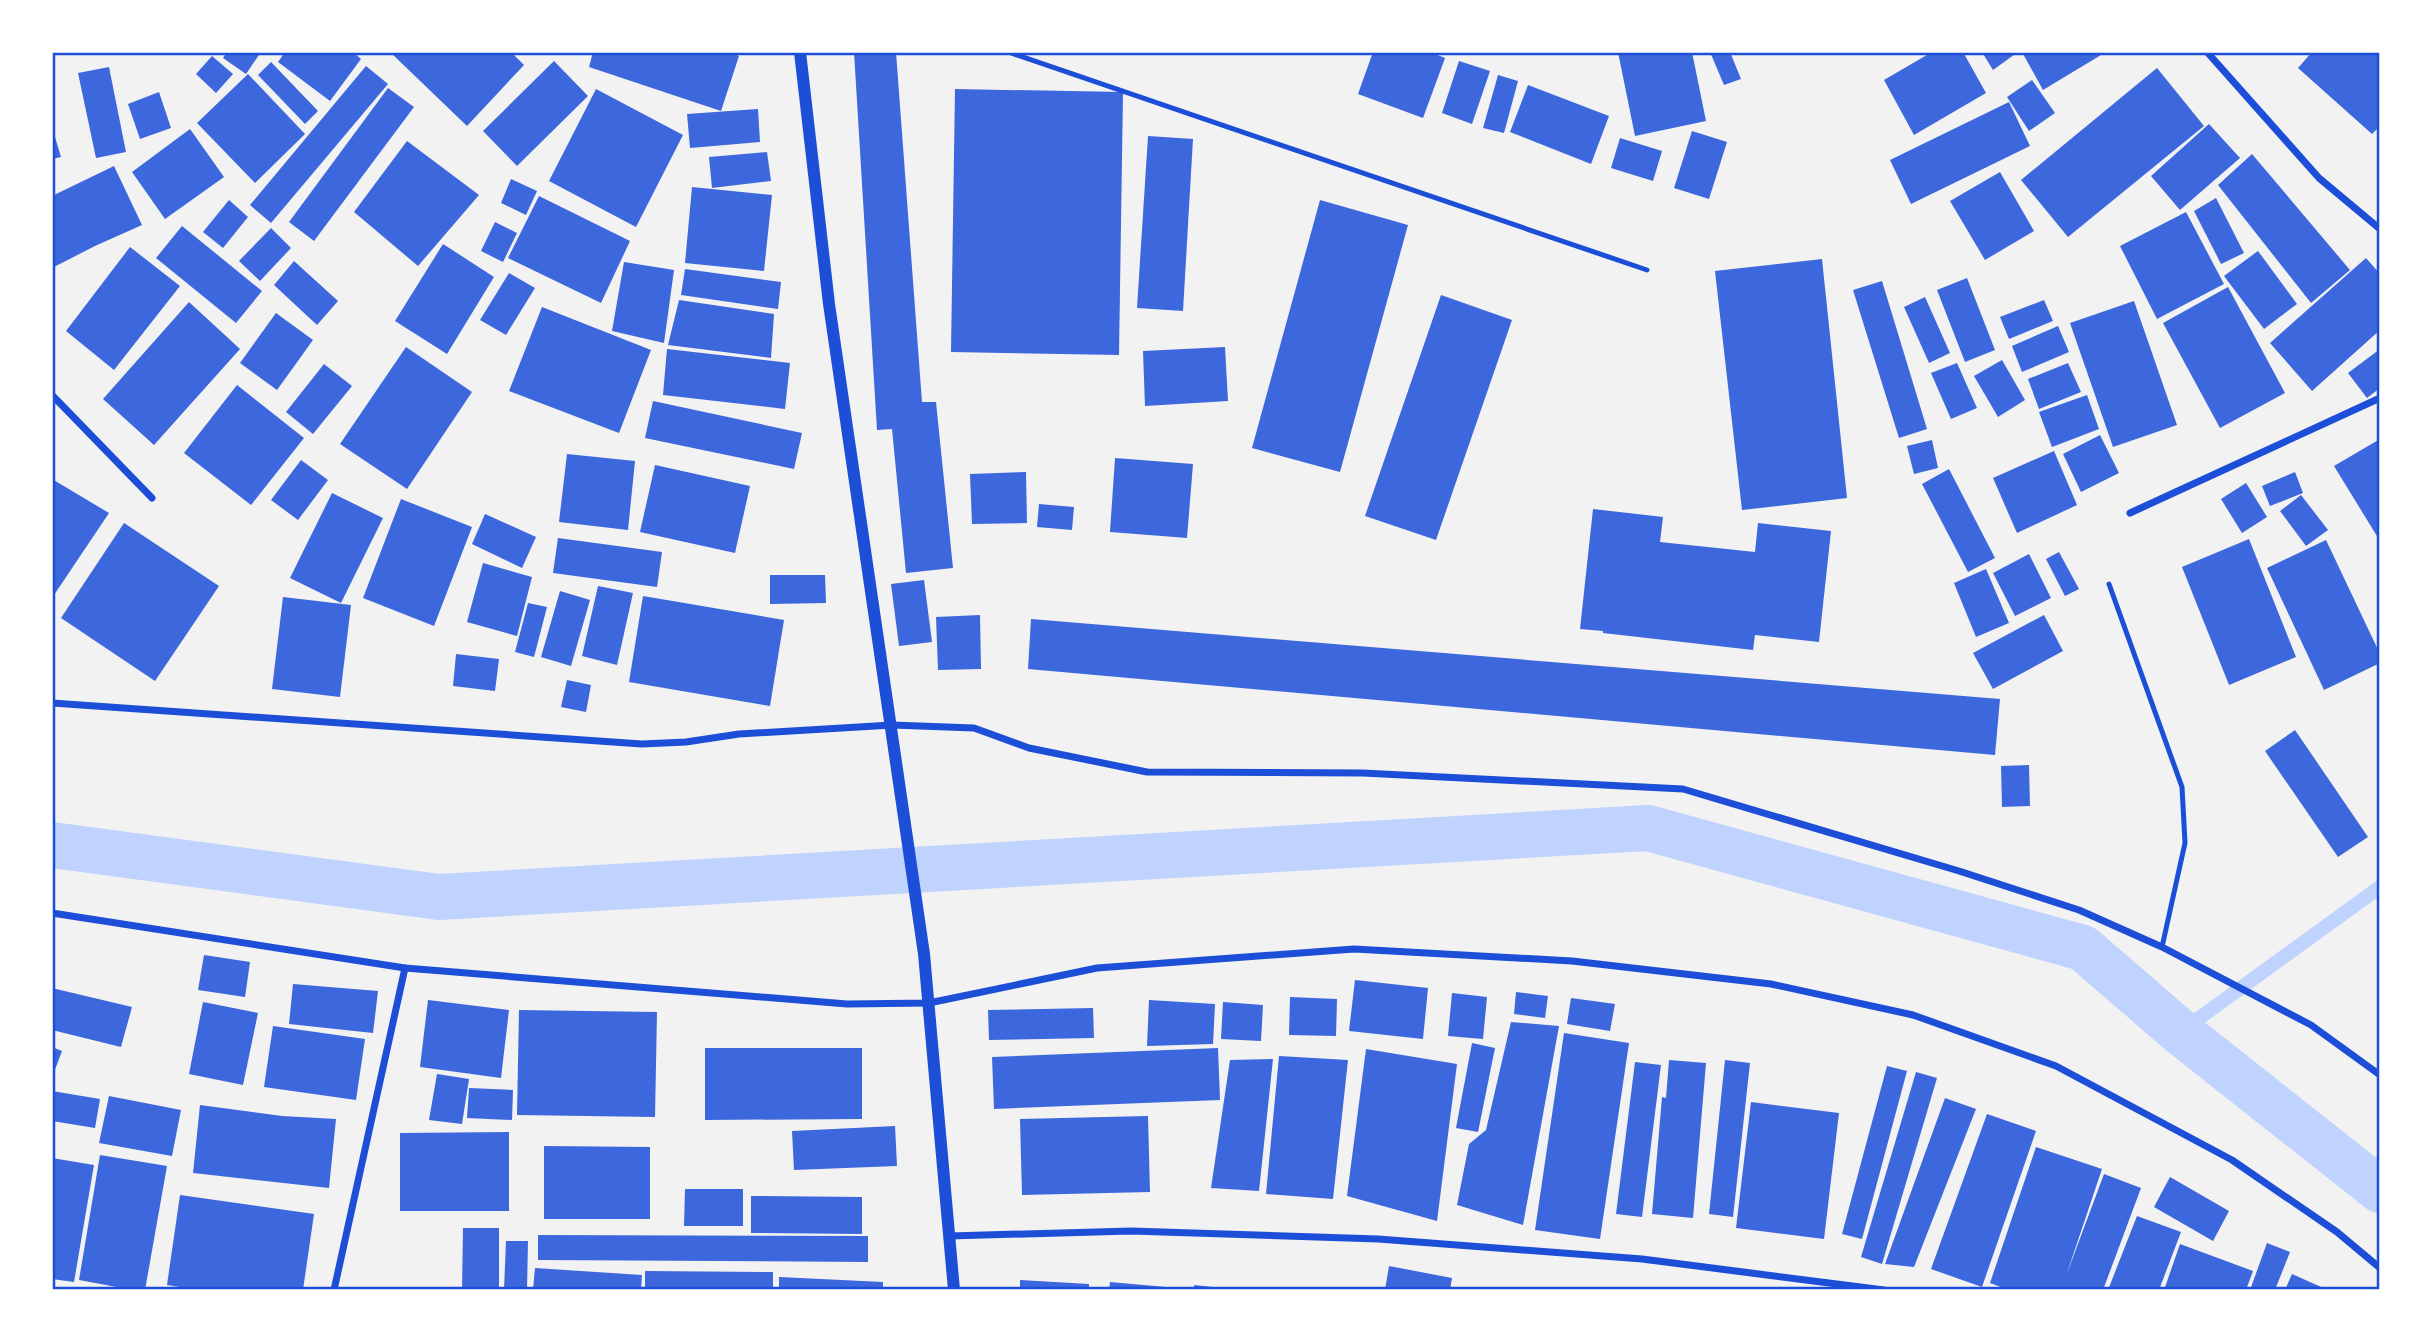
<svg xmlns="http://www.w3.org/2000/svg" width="2432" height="1342" viewBox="0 0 2432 1342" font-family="'Crimson Pro',serif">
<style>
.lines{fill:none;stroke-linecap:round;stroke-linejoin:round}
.stream{stroke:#bfd3fe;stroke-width:14}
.canal{stroke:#bfd3fe;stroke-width:46}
.building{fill:#3d67dc}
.service{stroke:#1d4ed8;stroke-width:5}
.minor{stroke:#1d4ed8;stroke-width:7}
.tertiary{stroke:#1d4ed8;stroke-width:12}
.neatline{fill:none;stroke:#1d4ed8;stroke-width:2.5}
</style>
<rect width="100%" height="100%" fill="#f2f2f2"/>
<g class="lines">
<!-- stream -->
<polyline class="stream" points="2180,1032 2380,887"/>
<!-- canal -->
<polyline class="canal" points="52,845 439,897 1648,828 2083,948 2180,1032 2380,1190"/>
</g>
<!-- building -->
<g class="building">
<polygon points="227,52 261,52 246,74 223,58"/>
<polygon points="285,52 353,52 361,59 330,101 278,62"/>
<polygon points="390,52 511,52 524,65 467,126"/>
<polygon points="593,52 730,52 739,56 721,111 589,67"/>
<polygon points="854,52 896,52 922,402 936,402 953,568 906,573 892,429 877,430"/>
<polygon points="1373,52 1430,52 1445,58 1423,118 1358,94"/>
<polygon points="1618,52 1692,52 1706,121 1635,136"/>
<polygon points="1710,52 1730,52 1741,79 1724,85"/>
<polygon points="1932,52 1963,52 1986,93 1914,135 1884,80"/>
<polygon points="1982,52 2018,52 1993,70"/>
<polygon points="2022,52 2106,52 2043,90"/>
<polygon points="2312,52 2380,52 2380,126 2372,134 2298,68"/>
<polygon points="212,56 233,74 216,93 196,74"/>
<polygon points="554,61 588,96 517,166 483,131"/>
<polygon points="1459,61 1490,71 1472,124 1442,113"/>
<polygon points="271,62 318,111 305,124 258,75"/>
<polygon points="366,66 388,84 271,223 250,205"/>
<polygon points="109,67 126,152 96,158 78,73"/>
<polygon points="2157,68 2204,126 2068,237 2021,180"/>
<polygon points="248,74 305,134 255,183 197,123"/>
<polygon points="1498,75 1518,81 1504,133 1483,128"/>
<polygon points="2032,80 2055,113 2029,131 2007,97"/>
<polygon points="1528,85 1609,116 1591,164 1510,132"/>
<polygon points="388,88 414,107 314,241 289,222"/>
<polygon points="596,89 683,135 636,227 549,181"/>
<polygon points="955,89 1123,92 1119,355 951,352"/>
<polygon points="159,92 171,128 140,139 128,104"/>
<polygon points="2009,102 2030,146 1911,204 1890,160"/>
<polygon points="758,109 760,142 690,148 687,114"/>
<polygon points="2209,124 2240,158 2180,210 2151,176"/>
<polygon points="52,127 61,157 52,159"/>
<polygon points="190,129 224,177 165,219 132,172"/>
<polygon points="1692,131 1727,142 1709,199 1674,188"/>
<polygon points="1148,136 1193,139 1183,311 1137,308"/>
<polygon points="1620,138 1662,151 1653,181 1611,168"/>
<polygon points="407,141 479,195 418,266 354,212"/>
<polygon points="767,152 771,181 712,188 709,157"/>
<polygon points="2252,154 2350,270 2311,303 2218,185"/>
<polygon points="114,166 142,225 95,246 52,268 52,196"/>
<polygon points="2000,172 2034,231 1985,260 1950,201"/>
<polygon points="511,179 537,191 526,215 501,203"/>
<polygon points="692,187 772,195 764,271 685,263"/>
<polygon points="539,196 630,241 601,303 508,258"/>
<polygon points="2216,198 2244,253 2221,264 2194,211"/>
<polygon points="229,200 248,217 223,248 203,232"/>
<polygon points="1320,200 1408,225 1340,472 1252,448"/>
<polygon points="2186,212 2224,284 2157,319 2120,246"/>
<polygon points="495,222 517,233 503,262 481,251"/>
<polygon points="182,226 262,291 236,323 156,258"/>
<polygon points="271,228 291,248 260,281 239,261"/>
<polygon points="443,244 494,277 447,354 395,321"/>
<polygon points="130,247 180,286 114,370 66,331"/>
<polygon points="2258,251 2297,304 2264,329 2224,276"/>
<polygon points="2366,258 2380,274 2380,330 2312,391 2270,343"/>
<polygon points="1822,259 1847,498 1742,510 1715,271"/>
<polygon points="294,261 338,301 317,325 274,285"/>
<polygon points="624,262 674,270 664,343 612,331"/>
<polygon points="685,269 781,282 778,309 681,295"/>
<polygon points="509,273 535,288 506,335 480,320"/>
<polygon points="1967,278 1995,350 1965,362 1937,290"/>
<polygon points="1882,281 1927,429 1899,438 1853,290"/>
<polygon points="2228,287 2285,393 2220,428 2163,323"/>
<polygon points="1441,295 1512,320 1436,540 1365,516"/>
<polygon points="1925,297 1950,353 1929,363 1904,307"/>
<polygon points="679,300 774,314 771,358 668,345"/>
<polygon points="2044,300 2053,321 2009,339 2000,317"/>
<polygon points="2134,301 2177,425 2113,447 2070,323"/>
<polygon points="189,302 240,349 154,445 103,399"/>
<polygon points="542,307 651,350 619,433 509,391"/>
<polygon points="276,313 313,340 277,390 240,363"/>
<polygon points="2058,326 2069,352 2022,372 2012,346"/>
<polygon points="406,347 472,392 407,489 340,444"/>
<polygon points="1225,347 1228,401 1145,406 1143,351"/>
<polygon points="667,349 790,363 785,409 663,395"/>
<polygon points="2380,349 2380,388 2367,398 2348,373"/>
<polygon points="2002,360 2025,400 1998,417 1974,376"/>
<polygon points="1957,363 1977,408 1951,419 1931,373"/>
<polygon points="2068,363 2081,392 2039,409 2028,379"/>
<polygon points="324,364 352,386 313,434 286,412"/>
<polygon points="237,385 304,438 251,505 184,453"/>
<polygon points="2087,395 2099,429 2052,447 2039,412"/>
<polygon points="653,401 802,433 794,469 645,438"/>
<polygon points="2100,435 2119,473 2081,492 2063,454"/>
<polygon points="2380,439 2380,541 2334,466"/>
<polygon points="1932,440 1938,468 1914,474 1907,446"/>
<polygon points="2054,451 2077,505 2017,533 1993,478"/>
<polygon points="567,454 635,461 628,530 559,522"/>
<polygon points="1115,458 1193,464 1187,538 1110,532"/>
<polygon points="301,460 328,480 298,520 271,500"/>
<polygon points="655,465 750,486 735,553 640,532"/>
<polygon points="1949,469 1995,558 1968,572 1922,484"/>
<polygon points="1026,472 1027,523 972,524 970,474"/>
<polygon points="2295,472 2303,493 2270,506 2262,486"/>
<polygon points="52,479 109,513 52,598"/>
<polygon points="2246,483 2267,517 2242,533 2221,499"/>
<polygon points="332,493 383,518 341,603 290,578"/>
<polygon points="2301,495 2328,530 2306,546 2280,511"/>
<polygon points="401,499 472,527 434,626 363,598"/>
<polygon points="1039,504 1074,507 1072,530 1037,527"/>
<polygon points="1593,509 1663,517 1660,542 1755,552 1758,523 1831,531 1819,642 1755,635 1753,650 1603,633 1603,631 1580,629"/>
<polygon points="485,514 536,537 522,568 472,544"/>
<polygon points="124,523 219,586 155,681 61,618"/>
<polygon points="558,538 662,552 657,587 553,573"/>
<polygon points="2249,539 2296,657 2229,685 2182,567"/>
<polygon points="2326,540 2380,654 2380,663 2324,690 2267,568"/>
<polygon points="2059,552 2079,589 2065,596 2046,559"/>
<polygon points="2029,554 2051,598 2015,616 1993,573"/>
<polygon points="483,563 532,577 517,636 467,622"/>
<polygon points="1986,569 2009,623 1976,637 1954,583"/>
<polygon points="770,575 825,575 826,603 770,604"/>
<polygon points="924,580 932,642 899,646 891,584"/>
<polygon points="598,586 633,593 617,665 582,656"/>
<polygon points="560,591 590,600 571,666 541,657"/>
<polygon points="643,596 784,620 770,706 629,682"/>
<polygon points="283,597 351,605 340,697 272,689"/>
<polygon points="528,603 547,607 534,657 515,652"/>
<polygon points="980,615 981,669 938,670 936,617"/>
<polygon points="2044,615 2063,651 1993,689 1973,653"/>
<polygon points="1031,619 2000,699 1995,755 1028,669"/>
<polygon points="456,654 499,659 495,691 453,686"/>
<polygon points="567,680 591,685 586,712 561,707"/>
<polygon points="2295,730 2368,837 2338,857 2265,751"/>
<polygon points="2029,765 2030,806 2002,807 2001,766"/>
<polygon points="204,955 250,962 245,997 198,990"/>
<polygon points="1355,980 1428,988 1423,1039 1349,1031"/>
<polygon points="293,984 378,991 373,1033 289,1024"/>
<polygon points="52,988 132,1007 121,1047 52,1030"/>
<polygon points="1516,992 1548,996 1545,1018 1514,1014"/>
<polygon points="1452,993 1487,997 1483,1039 1448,1036"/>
<polygon points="1290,997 1337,999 1336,1036 1289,1035"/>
<polygon points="1571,998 1615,1004 1610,1031 1567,1024"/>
<polygon points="428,1000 509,1010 501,1078 420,1067"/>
<polygon points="1149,1000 1215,1004 1213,1044 1147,1046"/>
<polygon points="203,1002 258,1013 243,1085 189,1074"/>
<polygon points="1223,1002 1263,1005 1261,1041 1221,1039"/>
<polygon points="1093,1008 1094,1038 989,1040 988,1010"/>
<polygon points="519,1010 657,1012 655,1117 517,1115"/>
<polygon points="1511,1022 1559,1026 1523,1225 1457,1205 1469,1144 1486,1130"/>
<polygon points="273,1026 365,1039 356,1100 264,1087"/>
<polygon points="1564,1033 1629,1043 1600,1239 1535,1230"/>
<polygon points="1472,1043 1495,1048 1478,1132 1456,1128"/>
<polygon points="52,1047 62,1051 53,1075 52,1075"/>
<polygon points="705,1048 862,1048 862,1119 705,1120"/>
<polygon points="1218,1048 1220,1100 994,1109 992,1057"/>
<polygon points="1366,1049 1457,1064 1437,1221 1347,1196"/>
<polygon points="1279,1056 1348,1060 1333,1199 1266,1194"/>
<polygon points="1273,1059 1259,1191 1211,1188 1230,1060"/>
<polygon points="1669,1060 1706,1063 1693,1218 1652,1214 1662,1097 1666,1098"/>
<polygon points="1725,1060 1750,1063 1733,1217 1709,1214"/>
<polygon points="1635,1062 1661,1065 1642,1217 1616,1214"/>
<polygon points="1887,1066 1907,1071 1862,1239 1842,1234"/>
<polygon points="1916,1072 1937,1078 1882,1264 1861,1257"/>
<polygon points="437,1074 469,1079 462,1124 429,1120"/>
<polygon points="469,1088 513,1090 512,1120 467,1118"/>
<polygon points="52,1091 100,1099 95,1128 52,1121"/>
<polygon points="109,1096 181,1110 172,1156 99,1143"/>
<polygon points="1945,1098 1976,1109 1914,1267 1885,1264"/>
<polygon points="1751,1102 1839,1113 1824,1239 1736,1228"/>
<polygon points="200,1105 282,1116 336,1119 329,1188 193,1173"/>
<polygon points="1987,1114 2036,1131 1982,1287 1931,1269"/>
<polygon points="1148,1116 1150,1192 1022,1195 1020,1119"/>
<polygon points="895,1126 897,1166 794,1170 792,1131"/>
<polygon points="509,1132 509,1211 400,1211 400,1133"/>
<polygon points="544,1146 650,1147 650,1219 544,1219"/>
<polygon points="2036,1147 2102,1169 2066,1276 2104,1174 2141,1188 2103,1290 2009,1290 1990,1283"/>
<polygon points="100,1155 167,1166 145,1290 133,1290 79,1280"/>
<polygon points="52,1158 94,1165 74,1282 52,1279"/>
<polygon points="2170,1177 2229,1211 2213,1241 2154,1207"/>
<polygon points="685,1189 743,1189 743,1226 684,1226"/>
<polygon points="180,1195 314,1214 303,1290 199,1290 167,1285"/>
<polygon points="751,1196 862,1197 862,1234 751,1233"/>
<polygon points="2137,1216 2181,1232 2159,1290 2108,1290"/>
<polygon points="463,1228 499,1228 499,1290 462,1290"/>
<polygon points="538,1235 868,1236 868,1262 538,1260"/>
<polygon points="506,1241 528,1241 527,1290 504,1290"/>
<polygon points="2267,1243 2290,1252 2275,1290 2250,1290"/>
<polygon points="2180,1244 2253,1271 2246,1290 2164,1290"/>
<polygon points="1389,1266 1452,1278 1450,1290 1385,1290"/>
<polygon points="535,1268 642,1275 641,1290 533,1290"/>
<polygon points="645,1271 773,1272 773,1290 645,1290"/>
<polygon points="2292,1274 2328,1290 2285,1290"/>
<polygon points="779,1277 883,1282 883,1290 779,1290"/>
<polygon points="1020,1280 1089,1284 1089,1290 1020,1290"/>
<polygon points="1110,1282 1177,1288 1177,1290 1109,1290"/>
<polygon points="1194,1285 1222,1288 1222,1290 1194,1290"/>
</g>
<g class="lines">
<!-- service -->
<g class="service">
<polyline points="1008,52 1647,270"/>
<polyline points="2109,584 2182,787 2185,843 2162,947"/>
</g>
<!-- minor -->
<g class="minor">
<polyline points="2207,52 2319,178 2380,229"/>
<polyline points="52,395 152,498"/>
<polyline points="2130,513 2380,398"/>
<polyline points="52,703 642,744 686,742 739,734 892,725 974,728 1029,748 1147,772 1363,773 1683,789 1959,871 2079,910 2162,947 2311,1025 2380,1075"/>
<polyline points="52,913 405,968 847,1004 929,1003 1097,968 1354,949 1572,961 1771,984 1913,1015 2056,1066 2232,1160 2337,1232 2380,1268"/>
<polyline points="949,1236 1131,1231 1378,1239 1642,1259 1884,1290"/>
<polyline points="334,1290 405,968"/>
</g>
<!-- tertiary -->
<polyline class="tertiary" points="800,52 829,304 924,954 954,1290"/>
</g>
<!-- border -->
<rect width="2432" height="1342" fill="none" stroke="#ffffff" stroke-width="108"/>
<rect x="54" y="54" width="2324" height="1234" class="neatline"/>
</svg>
